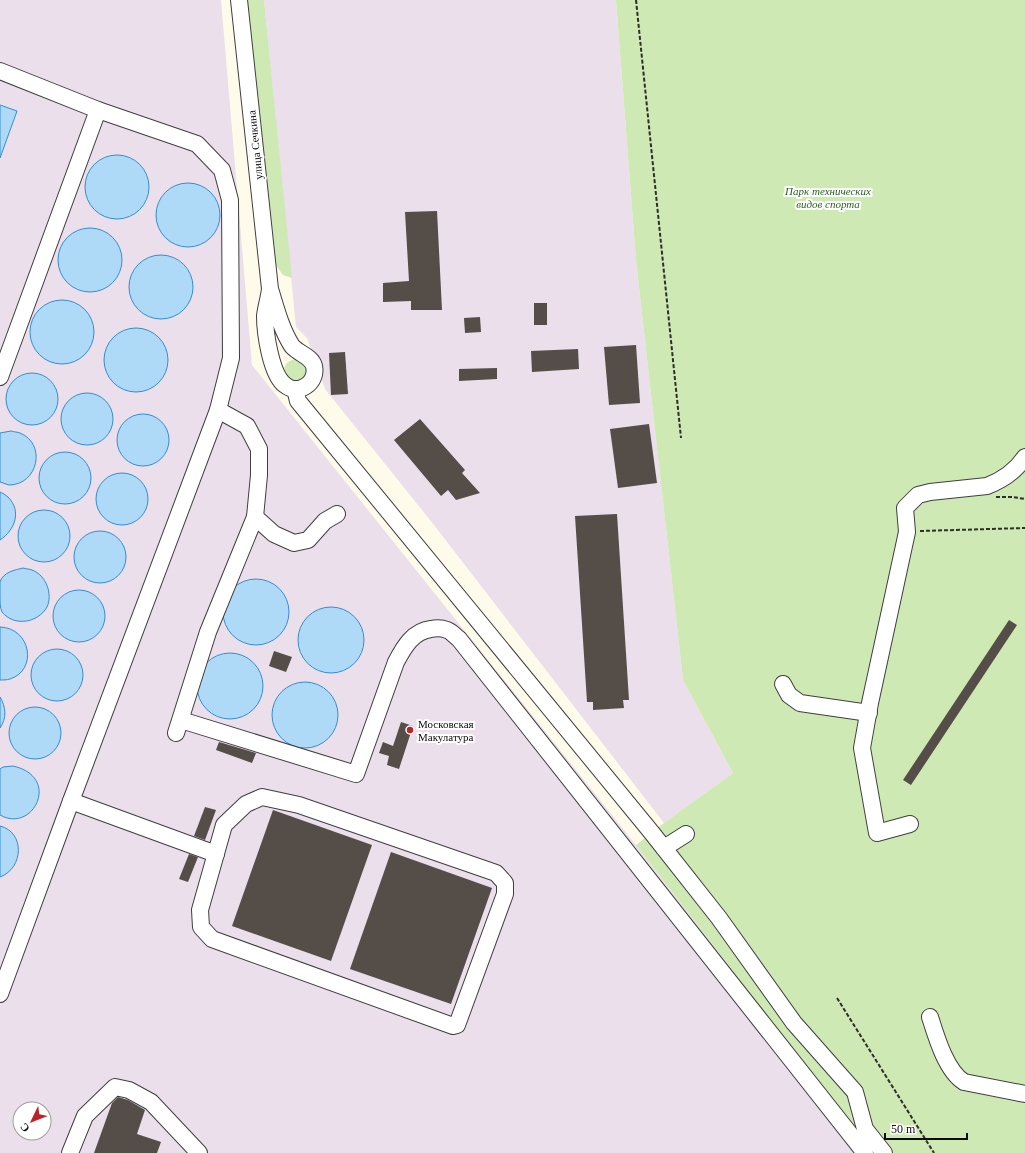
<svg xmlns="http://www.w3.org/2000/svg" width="1025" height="1153" viewBox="0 0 1025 1153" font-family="'Times New Roman',serif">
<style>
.industrial{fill:#eadfeb;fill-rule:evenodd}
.green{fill:#cee9b4}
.water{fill:#afdaf7;stroke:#358dcf}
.building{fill:#544d48}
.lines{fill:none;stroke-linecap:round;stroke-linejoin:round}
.minor-casing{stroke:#3f3f3f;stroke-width:18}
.path{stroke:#2e2e2e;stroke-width:2;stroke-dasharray:4 2;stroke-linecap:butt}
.minor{stroke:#fff;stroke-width:16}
.poi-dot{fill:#bd2226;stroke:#fff;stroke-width:1.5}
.labels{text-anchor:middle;stroke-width:4;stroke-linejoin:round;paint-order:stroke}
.street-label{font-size:11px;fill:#0c0c0c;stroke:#fff}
.park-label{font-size:11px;font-style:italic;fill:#29641c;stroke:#fff}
.poi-label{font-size:11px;fill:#0c0c0c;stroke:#fff;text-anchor:start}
</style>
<rect width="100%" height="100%" fill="#fffbea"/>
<!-- industrial -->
<g class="industrial">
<path d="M0 0H221L252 365 636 845 873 1153H0ZM20 1109H44V1133H20Z"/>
<polygon points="264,0 616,0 636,260 683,680 733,773 664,823 434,525 325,389 307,338 296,327"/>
</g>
<!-- green -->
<g class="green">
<polygon points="247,0 264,0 292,278 283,275 275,264"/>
<polygon points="616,0 1025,0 1025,1153 873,1153 636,845 664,823 733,773 683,680 636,260"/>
<path d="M295 359 306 364 307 376 296 383 284 374C283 366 287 361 295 359Z"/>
</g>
<!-- water -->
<g class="water">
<polygon points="0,105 17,111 0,158"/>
<circle cx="117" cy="187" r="32"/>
<circle cx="188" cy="215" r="32"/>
<circle cx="90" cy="260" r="32"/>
<circle cx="161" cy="287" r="32"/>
<circle cx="62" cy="332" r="32"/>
<circle cx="136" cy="360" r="32"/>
<circle cx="32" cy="399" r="26"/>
<circle cx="87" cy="419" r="26"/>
<circle cx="143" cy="440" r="26"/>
<path d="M11 431C14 432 18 432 20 433 47 444 38 485 9 485 6 484 3 483 0 482V433Z"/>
<circle cx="65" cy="478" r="26"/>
<circle cx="122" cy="499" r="26"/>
<path d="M0 492C2 493 6 495 8 497 22 511 15 530 0 540Z"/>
<circle cx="44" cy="536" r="26"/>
<circle cx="100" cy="557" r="26"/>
<path d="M23 568C26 569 30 569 32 570 46 575 53 594 47 607 38 623 14 627 2 612 0 608 0 602 0 597 0 593 0 586 0 582 3 572 15 570 23 568Z"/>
<circle cx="256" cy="612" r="33"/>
<circle cx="79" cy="616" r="26"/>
<circle cx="331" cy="640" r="33"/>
<path d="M0 627C31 628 38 670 10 679 7 680 3 680 0 680Z"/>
<circle cx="57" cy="675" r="26"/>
<circle cx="230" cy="686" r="33"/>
<circle cx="305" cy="715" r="33"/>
<path d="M0 697C6 707 7 718 0 728Z"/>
<circle cx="35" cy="733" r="26"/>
<path d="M13 766C62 777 33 834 0 815V769L3 767Z"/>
<path d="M0 826C25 832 24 868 0 877Z"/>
</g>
<!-- building -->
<g class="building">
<polygon points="437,211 442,310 411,310 411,301 383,302 383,283 409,281 405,212"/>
<rect x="534" y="303" width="13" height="22"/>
<polygon points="480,317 481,332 465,333 464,318"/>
<polygon points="636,345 640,403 609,405 604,347"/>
<polygon points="578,349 579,369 532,372 531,351"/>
<polygon points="345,352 348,394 331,395 329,353"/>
<polygon points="497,368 497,379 459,381 459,369"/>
<polygon points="420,419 465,470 462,473 480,493 456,500 448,490 441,496 394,440"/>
<polygon points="649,424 657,483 618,488 610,429"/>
<polygon points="617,514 629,700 623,700 624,708 593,710 593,702 587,702 575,516"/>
<polygon points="1009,620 1017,625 911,785 903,780"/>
<polygon points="274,651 292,657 286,672 269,666"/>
<polygon points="401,722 413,726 399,769 387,765 389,756 379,753 383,742 393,746"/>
<polygon points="219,742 256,753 252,763 216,750"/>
<polygon points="205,807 216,810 205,840 194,836"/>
<polygon points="273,810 372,845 331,961 232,926"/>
<polygon points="391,852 492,888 451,1004 350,969"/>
<polygon points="189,854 198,857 188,882 179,879"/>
<polygon points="118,1097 128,1100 145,1110 137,1134 161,1142 157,1153 94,1153 112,1103"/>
</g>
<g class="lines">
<!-- minor casing -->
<g class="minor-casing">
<g id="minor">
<path d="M239 0 270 289C276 308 281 329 292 346 299 354 311 356 314 366 318 383 298 396 285 385 271 375 265 333 265 316 266 307 269 298 270 289"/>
<polyline points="0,71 98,110 197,144 222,170 230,200 231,358 218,410 71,801 0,994"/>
<polyline points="0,377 98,110"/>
<polyline points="295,389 298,401 652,833 719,918 794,1023 855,1092 865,1129 884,1153"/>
<polyline points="255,517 274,534 294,543 308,540 325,521 337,514"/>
<polyline points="783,684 789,695 800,703 869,713"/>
<path d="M181 720 356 774 396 662C404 647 413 631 431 629 436 628 442 628 447 630 451 631 455 636 459 639L865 1153"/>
<polyline points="176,733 208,632 255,517 259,475 259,449 247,426 218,410"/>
<polygon points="262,797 299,805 496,873 505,883 505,894 457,1025 453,1026 212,939 201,927 200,910 224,825 246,804"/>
<polyline points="71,801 216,854"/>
<path d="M910 824 877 833 862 748 870 703 907 532 905 508 918 495 930 492 987 486C1003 480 1015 472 1025 457"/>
<polyline points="664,848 686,834"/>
<path d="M930 1017C936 1036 946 1071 964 1082L1025 1094"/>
<polyline points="70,1153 85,1116 115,1087 129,1090 151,1102 199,1153"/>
</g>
</g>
<!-- path -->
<g class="path">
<polyline points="636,0 681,438"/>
<polyline points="996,497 1013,497 1025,499"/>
<polyline points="920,531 1025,528"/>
<polyline points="837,998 934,1153"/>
</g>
<!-- minor -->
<use href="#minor" class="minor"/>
</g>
<!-- markers -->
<circle class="poi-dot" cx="410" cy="730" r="4"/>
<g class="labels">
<!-- street labels -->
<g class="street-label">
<text transform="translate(255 145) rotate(-96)" y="4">улица Сечкина</text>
</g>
<!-- park labels -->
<g class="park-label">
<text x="828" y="195">Парк технических<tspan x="828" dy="13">видов спорта</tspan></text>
</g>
<!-- poi labels -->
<g class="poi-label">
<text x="418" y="728">Московская<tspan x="418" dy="13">Макулатура</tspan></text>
</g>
</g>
<!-- north arrow -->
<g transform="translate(32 1121) rotate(227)"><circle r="19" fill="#ffffff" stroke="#9e9e9e"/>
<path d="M0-3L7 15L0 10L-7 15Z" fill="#bd2226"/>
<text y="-6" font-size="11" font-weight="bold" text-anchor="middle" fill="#0c0c0c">С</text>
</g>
<!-- scale -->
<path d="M885 1133v6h82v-6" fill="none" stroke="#0c0c0c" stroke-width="2"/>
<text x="891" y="1133" font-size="12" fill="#0c0c0c" stroke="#ffffff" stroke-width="3" paint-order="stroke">50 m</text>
</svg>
